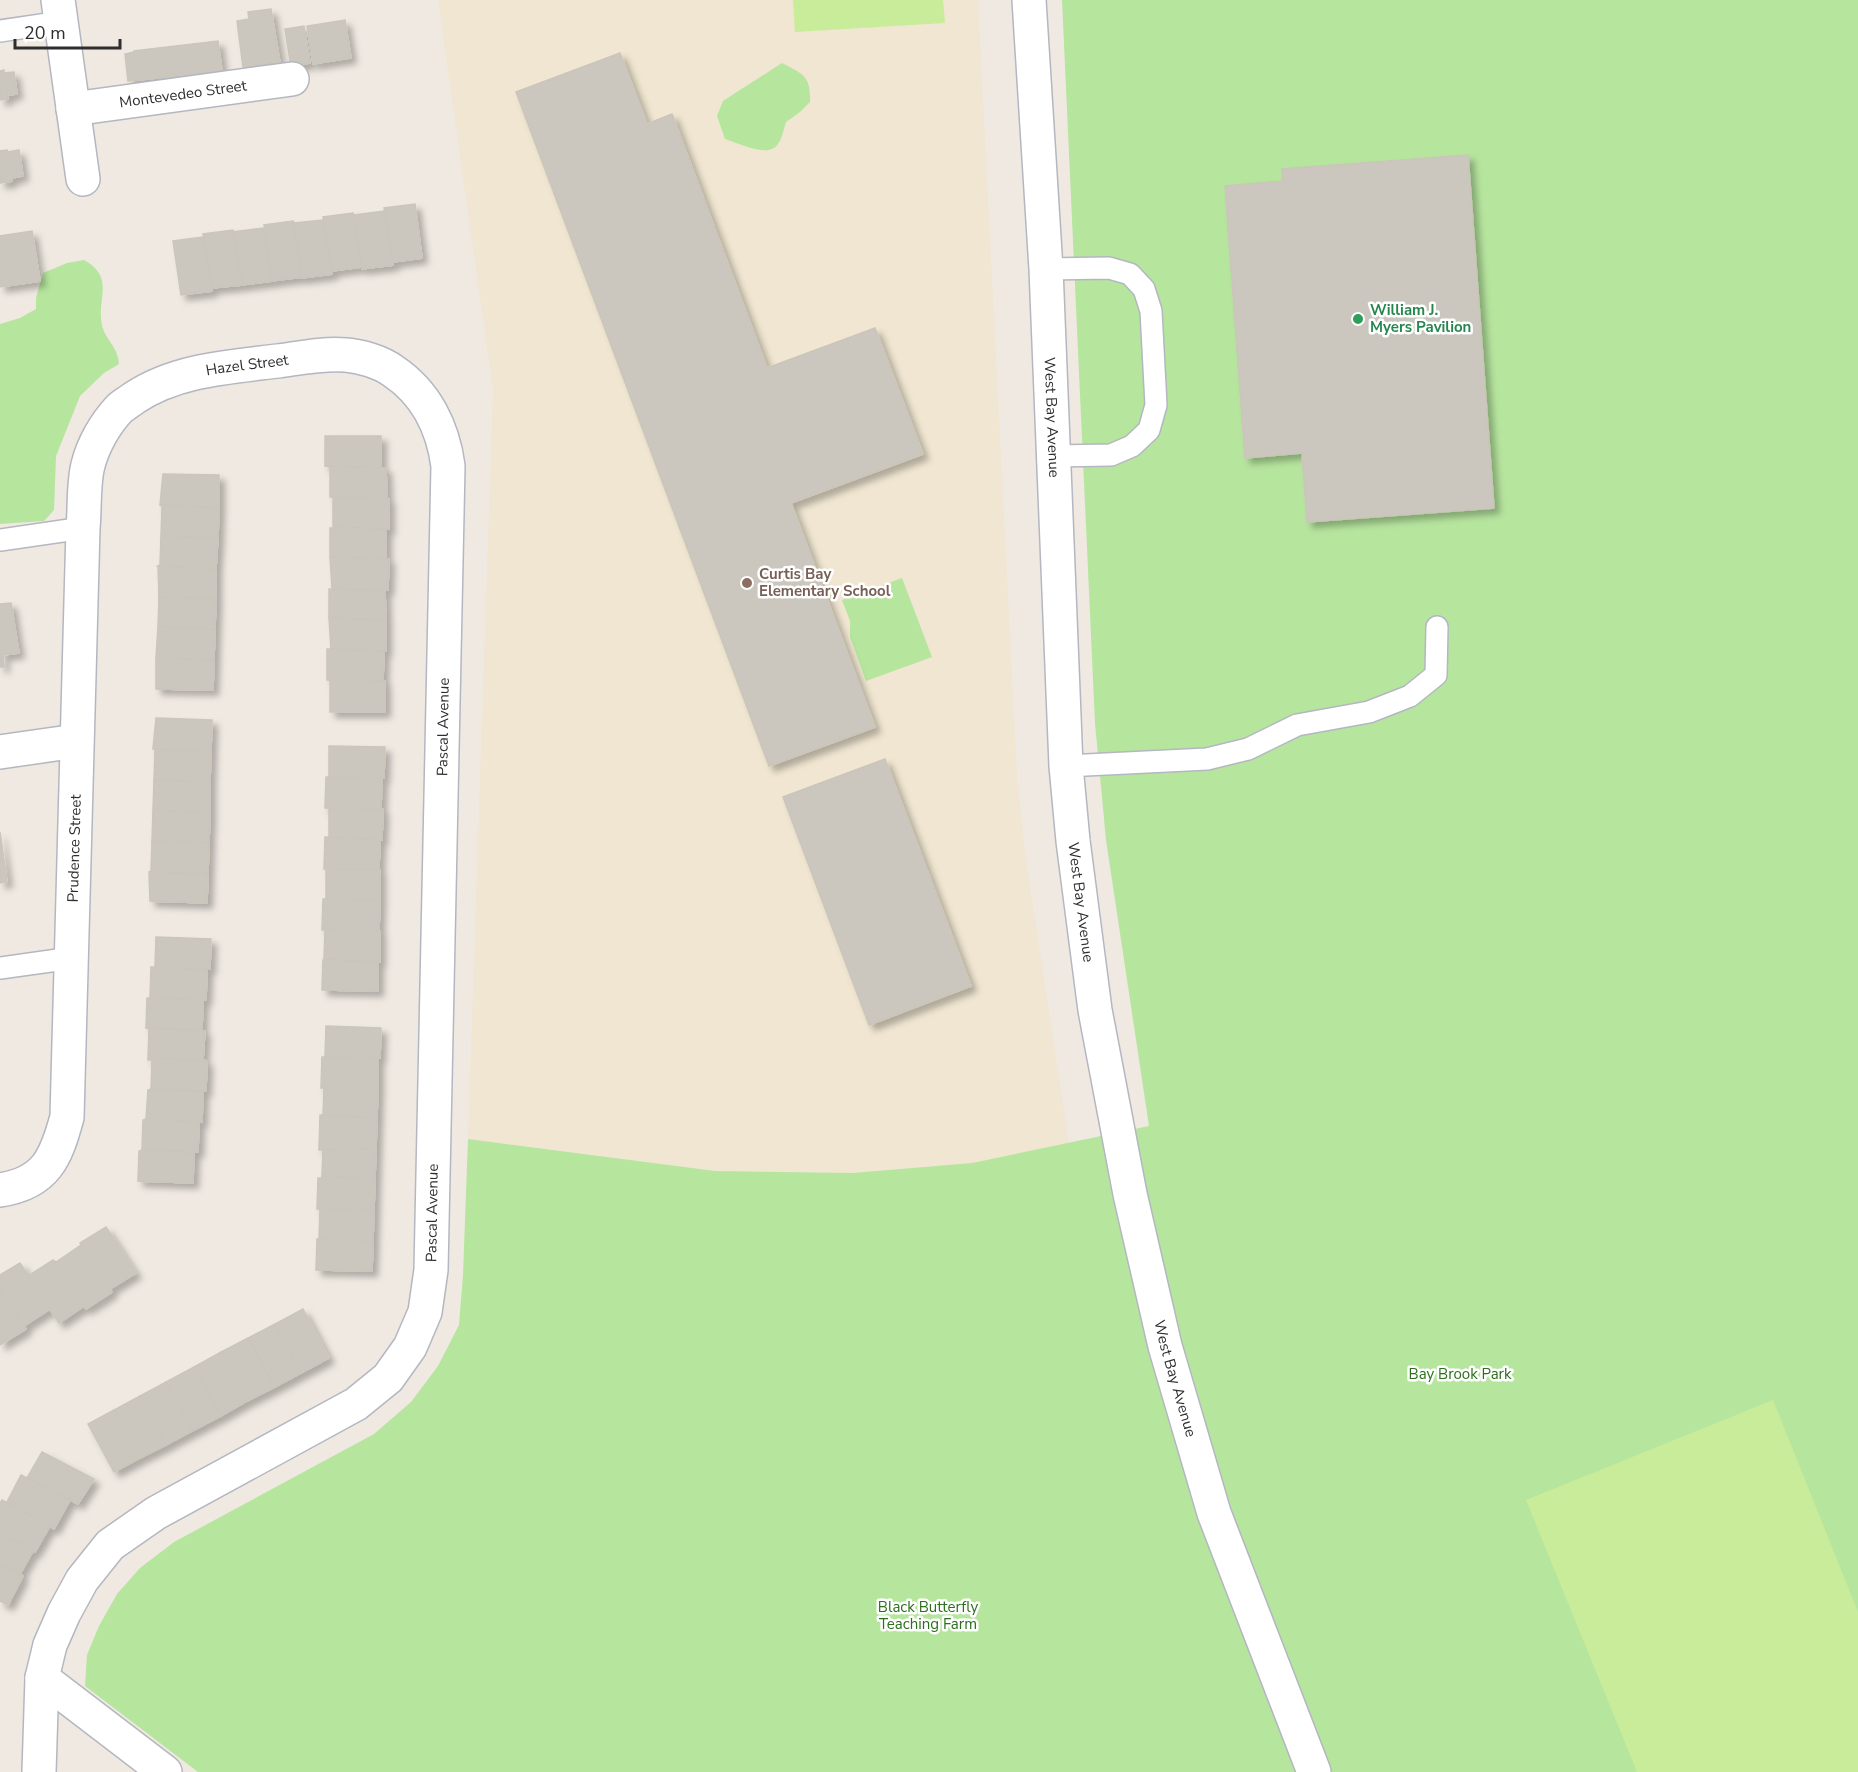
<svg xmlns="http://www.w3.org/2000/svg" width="1858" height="1772" viewBox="0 0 1858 1772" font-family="'Nunito Sans',sans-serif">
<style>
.education{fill:#f0e6d1}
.green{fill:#b6e59e}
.pitch{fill:#c9ec9a}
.building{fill:#cbc7bf;stroke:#cbc5ba;stroke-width:1.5;filter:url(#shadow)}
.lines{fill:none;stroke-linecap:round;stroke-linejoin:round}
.service-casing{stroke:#b4b7c1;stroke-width:24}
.minor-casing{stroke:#b4b7c1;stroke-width:36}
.tertiary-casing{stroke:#b4b7c1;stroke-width:36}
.service{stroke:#fff;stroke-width:21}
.minor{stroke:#fff;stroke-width:33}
.tertiary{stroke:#fff;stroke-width:33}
.leisure-dot{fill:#2e9e5b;stroke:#fff;stroke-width:2}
.education-dot{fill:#8d6e63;stroke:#fff;stroke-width:2}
.labels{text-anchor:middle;stroke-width:5;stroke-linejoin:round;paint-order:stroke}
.street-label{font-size:15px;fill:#2e2e2e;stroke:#fff}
.leisure-label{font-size:15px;font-weight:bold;fill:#27864d;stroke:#fff;text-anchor:start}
.education-label{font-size:15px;font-weight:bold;fill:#785e54;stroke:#fff;text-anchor:start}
.park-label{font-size:15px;fill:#2c6e1b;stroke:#fff}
</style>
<defs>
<filter id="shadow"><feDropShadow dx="5.5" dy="5.5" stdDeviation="3" flood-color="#0004"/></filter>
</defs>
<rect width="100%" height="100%" fill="#efe9e1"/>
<!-- education -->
<polygon class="education" points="438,0 978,0 1017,776 1025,853 1069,1143 972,1163 853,1173 715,1171 468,1139 493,390"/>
<!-- green -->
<g class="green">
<polygon points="1062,0 1858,0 1858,1772 198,1772 85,1686 87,1655 99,1626 117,1594 140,1568 174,1542 374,1434 411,1402 438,1366 459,1325 463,1275 468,1139 715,1171 853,1173 972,1163 1149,1126 1106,840 1095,723"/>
<path d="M782 63C803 74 811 76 810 102L800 112 786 122C784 128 782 139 778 144 768 159 739 143 725 139L717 116 723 101Z"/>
<path d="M84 260C116 278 96 298 102 325 105 340 118 346 119 364L104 373 80 396 56 456 54 510 44 521 0 524V324L20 318 36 309V298L43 273 67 263Z"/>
<polygon points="902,578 932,657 866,681 850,637 850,621 842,600"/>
</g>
<!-- pitch -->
<g class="pitch">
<polygon points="793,0 943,0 945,23 795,32"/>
<polygon points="1773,1400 1858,1612 1858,1772 1637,1772 1526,1500"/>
</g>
<!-- building -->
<g class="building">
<polygon points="271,9 280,63 243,67 237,21 249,19 248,12"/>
<polygon points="345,20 351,58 313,64 307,26"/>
<polygon points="304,26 310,63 291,67 285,29"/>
<polygon points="218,41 222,71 190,75 190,79 180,81 179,76 128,81 125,54 134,52 134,51"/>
<polygon points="620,53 647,124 672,114 767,368 875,328 923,454 791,503 875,727 769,766 516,92"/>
<polygon points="4,70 4,73 14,72 17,94 7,95 8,99 0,100 0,71"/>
<polygon points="7,150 8,152 19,150 23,176 12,178 12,181 0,183 0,151"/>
<polygon points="1468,155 1494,508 1307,522 1302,453 1245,458 1225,186 1283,181 1282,169"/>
<polygon points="415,204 422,258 393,262 393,265 384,208"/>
<polygon points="384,211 393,265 362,269 353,213 354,215"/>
<polygon points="353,213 362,269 362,267 332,271 332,274 323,217"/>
<polygon points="323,220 332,274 302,278 293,221 294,223"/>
<polygon points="293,221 302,277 272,281 264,225"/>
<polygon points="263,228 272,281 242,285 233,232"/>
<polygon points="233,230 242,285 212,288 203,234"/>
<polygon points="32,231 40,281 0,287 0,236"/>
<polygon points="203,237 212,291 181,295 173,241"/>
<polygon points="325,436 381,436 381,468 386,468 325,466"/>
<polygon points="325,466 386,468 387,498 389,499 330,497 330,467"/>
<polygon points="163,474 219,475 219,508 160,505"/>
<polygon points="333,497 389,499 389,529 333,527"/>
<polygon points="160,505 219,508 218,538 161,536 162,506"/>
<polygon points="330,528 386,529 386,559 330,557"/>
<polygon points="161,536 218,538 216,569 158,566 160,565"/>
<polygon points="330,557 389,559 388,590 332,588"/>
<polygon points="158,566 216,569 216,599 159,597"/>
<polygon points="329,589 385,591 386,620 329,618"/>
<polygon points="159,597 216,599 215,629 158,627"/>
<polygon points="11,603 19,653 3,655 4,667 0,667 0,604"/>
<polygon points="329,618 386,620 386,651 331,649"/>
<polygon points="158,627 215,629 214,660 156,658"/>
<polygon points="327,649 384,651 383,681 327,680"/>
<polygon points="156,658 214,660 213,690 156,689"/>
<polygon points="330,680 385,681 385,712 330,712"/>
<polygon points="156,718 212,720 211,752 153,749"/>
<polygon points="329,746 385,747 384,778 329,777"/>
<polygon points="155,750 211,752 210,782 154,780"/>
<polygon points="885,759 971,986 869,1025 783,797"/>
<polygon points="326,777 382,778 381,809 325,808"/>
<polygon points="154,780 210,782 210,813 153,810"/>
<polygon points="329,808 383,809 382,840 329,837"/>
<polygon points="153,810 210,813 209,843 152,841"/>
<polygon points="0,832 7,882 0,883"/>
<polygon points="325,837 380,840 379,869 324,869"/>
<polygon points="152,841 209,843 208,874 149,872 151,871"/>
<polygon points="326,870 380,870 380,900 326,899"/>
<polygon points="149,872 208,874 207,903 150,901"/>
<polygon points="323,899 380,900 379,932 322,930"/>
<polygon points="325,929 380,931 380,962 324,959"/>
<polygon points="156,937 211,939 210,969 155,968"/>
<polygon points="323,960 378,962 378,991 322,990"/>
<polygon points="151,967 207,970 206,1000 150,998"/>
<polygon points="147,998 203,1000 202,1030 146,1028"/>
<polygon points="326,1026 381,1028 380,1058 325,1057"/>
<polygon points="146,1028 205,1031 203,1060 207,1061 148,1058 149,1029"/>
<polygon points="322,1057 378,1058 378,1088 321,1088"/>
<polygon points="148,1058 207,1061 206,1091 151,1089 152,1060 148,1060"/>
<polygon points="324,1088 378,1088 377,1118 323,1115"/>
<polygon points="151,1089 203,1092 202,1122 146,1119 148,1090"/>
<polygon points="320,1115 377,1118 376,1149 319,1150"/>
<polygon points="146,1119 199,1122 198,1152 142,1150 143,1120"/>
<polygon points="376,1149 375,1179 322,1176 323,1150"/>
<polygon points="142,1150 194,1153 193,1183 138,1181 139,1151"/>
<polygon points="322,1176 375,1179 374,1210 317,1209 318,1178 322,1178"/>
<polygon points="320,1209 374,1210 373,1241 319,1239"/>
<polygon points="106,1227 136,1273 110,1289 80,1243"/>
<polygon points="317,1239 373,1241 372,1271 316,1270"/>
<polygon points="81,1245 112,1292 86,1309 53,1260 56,1262"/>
<polygon points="53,1260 84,1306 59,1323 28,1276"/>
<polygon points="20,1263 50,1309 24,1326 0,1290 0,1275"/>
<polygon points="0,1290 26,1329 0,1345"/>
<polygon points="303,1309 329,1358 301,1373 275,1324"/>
<polygon points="275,1324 301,1373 275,1387 248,1338"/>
<polygon points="248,1338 275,1387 247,1401 221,1352"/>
<polygon points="221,1352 247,1401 221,1416 194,1367"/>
<polygon points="194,1367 221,1416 192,1431 166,1382"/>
<polygon points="166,1382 192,1431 166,1445 140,1396"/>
<polygon points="140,1396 166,1445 140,1458 114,1410"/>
<polygon points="114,1410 140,1458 114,1472 88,1424"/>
<polygon points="42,1452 94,1479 78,1504 27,1478"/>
<polygon points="21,1475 70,1500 54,1529 7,1502"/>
<polygon points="2,1500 50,1526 35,1552 0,1533 0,1503"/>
<polygon points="0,1533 33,1551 20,1574 0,1565"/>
<polygon points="0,1565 23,1576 8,1605 0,1601"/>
</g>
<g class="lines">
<!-- service casing -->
<g class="service-casing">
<g id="service">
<polyline points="0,31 61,22"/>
<polyline points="1046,269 1109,268 1130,274 1144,289 1151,311 1156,405 1149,430 1132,446 1111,455 1053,456"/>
<polyline points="0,540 83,528"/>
<polyline points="1066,766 1207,759 1248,749 1297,725 1369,712 1410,696 1436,675 1437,627"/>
<polyline points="0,968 72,958"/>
</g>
</g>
<!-- minor casing -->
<g class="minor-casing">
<g id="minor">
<polyline points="58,0 83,179"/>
<path id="s1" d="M73 109 292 79"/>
<polyline points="0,752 76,741"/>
<path id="s2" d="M0 1190C46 1183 56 1158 67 1117L83 528C85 508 83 484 88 465 93 445 105 424 119 409 123 405 129 402 134 398 176 370 228 367 278 361 300 358 324 353 346 355 360 356 381 362 393 371 426 393 443 428 448 466L431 1270 425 1312 410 1347 388 1378 356 1404 156 1513 110 1545 82 1580 64 1613 50 1645 42 1678 39 1772"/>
<polyline points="42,1678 165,1772"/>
</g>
</g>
<!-- tertiary casing -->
<g class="tertiary-casing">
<g id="tertiary">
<path id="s3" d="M1029 0 1046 269 1066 766 1073 841 1095 1010 1130 1194 1165 1346 1214 1513 1314 1772"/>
</g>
</g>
<!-- service -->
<use href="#service" class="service"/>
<!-- minor -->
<use href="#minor" class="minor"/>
<!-- tertiary -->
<use href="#tertiary" class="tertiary"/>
</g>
<!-- markers -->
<circle class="leisure-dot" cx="1358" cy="319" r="6"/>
<circle class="education-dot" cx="747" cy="583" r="6"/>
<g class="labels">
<!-- street labels -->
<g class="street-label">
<text dy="5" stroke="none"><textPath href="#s1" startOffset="111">Montevedeo Street</textPath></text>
<text dy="5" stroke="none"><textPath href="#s2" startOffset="962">Hazel Street</textPath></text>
<text dy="5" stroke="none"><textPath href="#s3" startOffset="418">West Bay Avenue</textPath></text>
<text transform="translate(443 727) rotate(-89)" y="5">Pascal Avenue</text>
<text dy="5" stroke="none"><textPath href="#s2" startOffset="376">Prudence Street</textPath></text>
<text dy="5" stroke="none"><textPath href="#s3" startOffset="904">West Bay Avenue</textPath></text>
<text transform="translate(432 1213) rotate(-89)" y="5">Pascal Avenue</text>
<text dy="5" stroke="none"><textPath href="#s3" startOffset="1390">West Bay Avenue</textPath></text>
</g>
<!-- leisure labels -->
<g class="leisure-label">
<text x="1370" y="315">William J.<tspan x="1370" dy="17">Myers Pavilion</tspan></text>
</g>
<!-- education labels -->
<g class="education-label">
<text x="759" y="579">Curtis Bay<tspan x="759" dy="17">Elementary School</tspan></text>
</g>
<!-- park labels -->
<g class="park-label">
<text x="1460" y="1379">Bay Brook Park</text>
<text x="928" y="1612">Black Butterfly<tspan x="928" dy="17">Teaching Farm</tspan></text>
</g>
</g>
<!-- scale -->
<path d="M15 39v9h105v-9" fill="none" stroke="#2e2e2e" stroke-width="3"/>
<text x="24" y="39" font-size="18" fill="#2e2e2e" stroke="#ffffff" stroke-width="4.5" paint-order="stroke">20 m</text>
</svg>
